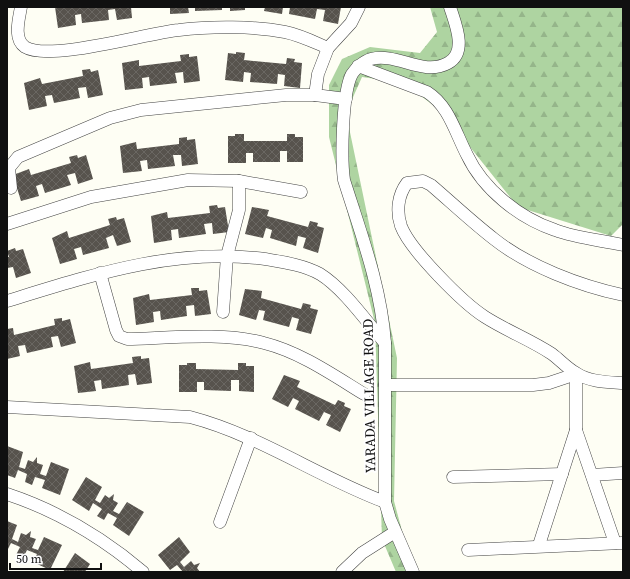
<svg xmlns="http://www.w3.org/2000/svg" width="630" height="579" viewBox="0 0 630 579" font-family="'Source Serif 4',serif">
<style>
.forest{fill:url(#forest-firs)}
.building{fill:url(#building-cross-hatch)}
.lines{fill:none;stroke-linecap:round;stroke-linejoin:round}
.minor-casing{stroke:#434343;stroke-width:13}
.minor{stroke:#fff;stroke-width:12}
.labels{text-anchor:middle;stroke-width:4;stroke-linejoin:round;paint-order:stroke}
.street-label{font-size:14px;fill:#101010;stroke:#fff}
</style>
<defs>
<pattern id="forest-firs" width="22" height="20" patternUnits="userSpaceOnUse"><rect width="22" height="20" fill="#aed4a1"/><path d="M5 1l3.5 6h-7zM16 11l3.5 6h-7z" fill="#95b58a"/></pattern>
<pattern id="building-cross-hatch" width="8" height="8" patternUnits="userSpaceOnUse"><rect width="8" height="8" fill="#57534d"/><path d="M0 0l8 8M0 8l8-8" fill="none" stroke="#6a6762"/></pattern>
</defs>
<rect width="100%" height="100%" fill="#fefef4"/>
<!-- forest -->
<polygon class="forest" points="430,7 623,7 623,224 611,236 518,207 442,112 404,83 362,77 346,113 397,358 394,501 413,572 396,572 382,539 375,323 329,137 329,85 342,59 370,47 420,53 437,32"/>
<!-- building -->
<g class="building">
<polygon points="55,7 131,7 132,18 117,20 115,9 108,10 109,20 82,23 81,14 75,15 76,25 58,28"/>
<polygon points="170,7 188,7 189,13 170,14"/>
<polygon points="195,7 222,7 222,10 195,11"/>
<polygon points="230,7 245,7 245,10 230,11"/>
<polygon points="265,7 283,7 282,14 264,11"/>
<polygon points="290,7 341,7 338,24 323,21 325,10 317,9 315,19 289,14"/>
<polygon points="236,52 245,53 244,60 286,64 287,58 295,59 294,62 302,63 300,88 284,86 285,75 278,74 277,84 250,82 251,73 244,72 243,82 225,80 228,53 236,54"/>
<polygon points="189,54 189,57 197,56 200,81 184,83 183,72 175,73 177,83 150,86 149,77 142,78 143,88 125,90 122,63 139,60 139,66 181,61 180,55"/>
<polygon points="90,69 91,72 98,70 103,95 88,98 86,87 78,88 80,98 54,103 52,95 45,96 47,106 29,110 24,83 40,78 42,84 83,76 82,70"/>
<polygon points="235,134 244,134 244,141 287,141 287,134 295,134 295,137 303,137 303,162 287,162 287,151 280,151 280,162 253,162 253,153 246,153 246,163 228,163 228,136 235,136"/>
<polygon points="187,137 187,140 195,139 198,164 182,166 181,155 173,155 175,166 148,169 147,160 140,161 142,171 123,173 120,146 136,142 137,149 179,144 179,138"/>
<polygon points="77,155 78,158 86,155 93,179 78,184 75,173 67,175 71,185 45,193 42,184 36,186 39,196 21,201 13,175 29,169 31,175 71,163 69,157"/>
<polygon points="217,205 218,208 225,207 229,232 213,234 212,223 204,224 206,234 179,238 178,229 171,230 172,240 154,243 151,216 167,212 168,218 210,213 209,206"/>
<polygon points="252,207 269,210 267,216 308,227 310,221 318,223 317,226 324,228 318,253 303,248 306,238 298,236 296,246 270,238 272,230 266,228 263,238 245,234"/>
<polygon points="116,217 117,220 124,218 131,242 117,246 113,235 106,238 109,248 83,255 81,247 74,249 77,259 60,264 52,238 67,231 69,238 110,225 108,219"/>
<polygon points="15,248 16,251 23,249 31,273 16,278 13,267 7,268 7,257 9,257 7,251"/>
<polygon points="191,288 199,288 199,291 207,290 211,314 195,316 194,305 186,306 187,316 161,320 160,311 153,312 154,322 136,325 133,298 149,294 150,300 192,295"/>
<polygon points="245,289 262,291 261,298 301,309 303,303 311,305 310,308 318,310 311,334 296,330 299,319 292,317 289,327 263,320 265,311 259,310 256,320 239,315"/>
<polygon points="62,318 62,321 70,319 76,343 61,347 58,336 51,337 53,347 27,353 25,345 18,346 20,356 7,359 7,329 13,328 14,335 55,325 54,319"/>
<polygon points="141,356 141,359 149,358 152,383 137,385 135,374 128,375 129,385 102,389 101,380 94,381 96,391 78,393 74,366 90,362 91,369 133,363 132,357"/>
<polygon points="187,363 196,363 196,369 238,370 238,363 246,363 246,366 254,366 254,392 239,391 239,380 231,380 231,391 204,390 204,382 197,382 197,392 179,392 179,365 187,365"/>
<polygon points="284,375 300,381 297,387 335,405 338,400 345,403 344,406 351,409 340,432 326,425 331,415 324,412 319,421 295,409 299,401 293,398 288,407 272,399"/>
<polygon points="7,446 23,452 19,467 25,469 28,460 33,462 37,457 37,463 43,465 40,474 46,476 51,462 69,469 60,495 42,488 45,480 35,477 32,485 25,482 27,474 18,470 15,478 7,475"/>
<polygon points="86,477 102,487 95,500 100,503 105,495 109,498 114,494 113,500 118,503 113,511 119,514 127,502 144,512 129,536 113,525 117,518 108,513 104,520 97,516 102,509 93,503 89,511 72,500"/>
<polygon points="7,521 17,525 12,539 18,542 21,533 26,535 31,531 30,537 36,539 32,548 38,550 44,537 62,545 50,570 33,562 37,554 27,550 23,558 16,555 20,547 11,543 7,551"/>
<polygon points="179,537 190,552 180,562 184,567 191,561 194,565 200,563 197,568 200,572 183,572 177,565 170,570 158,555"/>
<polygon points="75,553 90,564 85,572 63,572"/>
</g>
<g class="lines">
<!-- minor casing -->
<g class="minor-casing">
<g id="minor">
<path d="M21 7C19 19 13 39 25 47 49 62 147 33 179 30 211 26 254 26 285 32 300 35 314 42 328 48"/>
<path d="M358 66 427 92C449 106 455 132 467 155 483 189 519 218 555 230 576 238 600 240 623 245"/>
<polyline points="315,95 318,74 328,48 351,23 359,7"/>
<polyline points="11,188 9,168 18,157 110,118 141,110 286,95 315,95 346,99"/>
<polyline points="7,224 91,197 188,180 239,181 301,192"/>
<path d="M100 273 116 330 119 336 127 339C169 338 224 332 264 343 300 352 333 375 364 394"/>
<path d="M623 295C580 286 528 266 494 239 472 222 452 203 431 185L423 181 407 183C398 195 396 211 401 226 410 250 463 303 485 317 507 331 531 340 552 354 560 360 567 368 576 373 589 382 608 382 623 383"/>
<path d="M7 301C92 275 175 247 265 259 283 262 304 265 320 274 344 289 366 321 385 343"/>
<polyline points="223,312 227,256 239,210 239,181"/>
<polyline points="576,374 576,430 615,543"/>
<polyline points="385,385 533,385 549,383 576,374"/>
<path d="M7 407 190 417C259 435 318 477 385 502"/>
<polyline points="592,475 623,473"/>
<polyline points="453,477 562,474"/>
<path d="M7 494C58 511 102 537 143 572"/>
<polyline points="220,522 251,438"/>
<polyline points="539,545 576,430"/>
<polyline points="468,550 622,543"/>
<polyline points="342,572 362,553 395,532"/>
<path d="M413 572 390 519 385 502V343C381 286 361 234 344 180 341 159 342 92 352 74 356 68 364 61 371 59 397 52 423 77 448 63 468 52 455 23 450 7"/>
</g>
</g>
<!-- minor -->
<use href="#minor" class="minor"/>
</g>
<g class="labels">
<!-- street labels -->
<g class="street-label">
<text transform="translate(369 396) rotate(-91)" y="5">YARADA VILLAGE ROAD</text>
</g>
</g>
<!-- border -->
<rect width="630" height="579" fill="none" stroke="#101010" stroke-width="16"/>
<!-- scale -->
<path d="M10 563v6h91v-6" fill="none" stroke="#101010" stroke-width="2"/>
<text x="16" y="563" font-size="12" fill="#101010" stroke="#ffffff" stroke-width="3" paint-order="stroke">50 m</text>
</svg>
